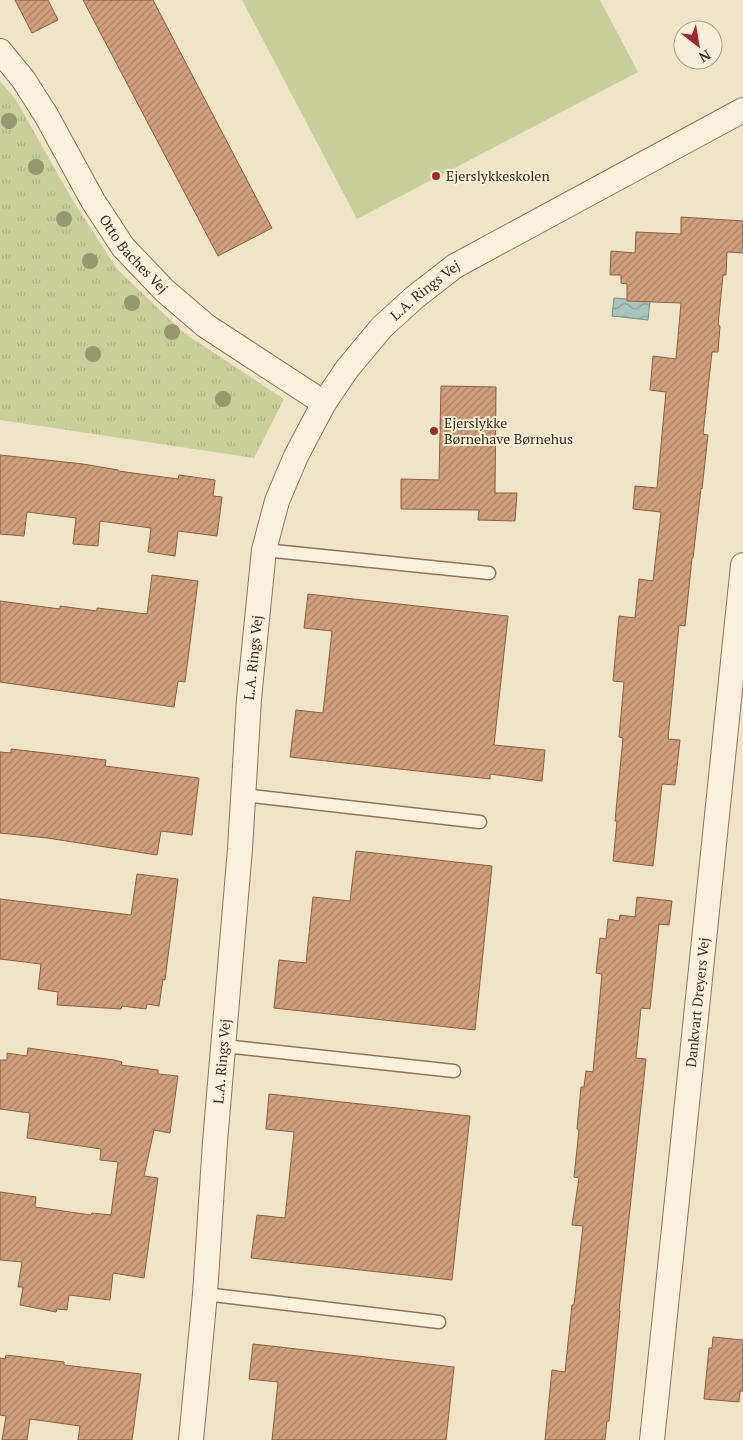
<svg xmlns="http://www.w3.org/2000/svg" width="743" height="1440" viewBox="0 0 743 1440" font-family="'PT Serif',serif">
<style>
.grass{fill:url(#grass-tufts)}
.pitch{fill:#c9cf9b}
.water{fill:url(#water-waves);stroke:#6f938a}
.building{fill:url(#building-hatch);stroke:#8d5f41}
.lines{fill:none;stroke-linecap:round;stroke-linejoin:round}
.lane-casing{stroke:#8d765c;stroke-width:15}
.street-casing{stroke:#8d765c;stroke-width:26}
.lane{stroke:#faf1dc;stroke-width:12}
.street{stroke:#faf1dc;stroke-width:24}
.tree{fill:#96986f}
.poi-dot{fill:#9e2a2b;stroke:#f7eed8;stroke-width:2}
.labels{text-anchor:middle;stroke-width:4;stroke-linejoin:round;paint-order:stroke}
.poi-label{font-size:14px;fill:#3d2e20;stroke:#f7eed8;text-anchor:start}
.street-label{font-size:14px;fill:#3d2e20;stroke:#f7eed8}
</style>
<defs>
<pattern id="grass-tufts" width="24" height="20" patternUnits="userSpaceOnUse" patternTransform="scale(1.25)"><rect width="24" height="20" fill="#c9cf9b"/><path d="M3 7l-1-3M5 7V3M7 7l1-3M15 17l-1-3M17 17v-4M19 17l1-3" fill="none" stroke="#aeb285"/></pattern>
<pattern id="water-waves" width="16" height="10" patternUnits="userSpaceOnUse" patternTransform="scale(1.25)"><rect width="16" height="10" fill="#a9c4bc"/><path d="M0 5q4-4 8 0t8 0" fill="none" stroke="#8ba098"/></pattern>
<pattern id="building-hatch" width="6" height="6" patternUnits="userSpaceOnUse" patternTransform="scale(1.25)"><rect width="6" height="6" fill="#cf9f7d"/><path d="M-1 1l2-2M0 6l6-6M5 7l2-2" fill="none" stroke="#a98266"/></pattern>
</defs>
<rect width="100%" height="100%" fill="#f0e4c8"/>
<!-- grass -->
<polygon class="grass" points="0,81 16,100 72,199 117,269 184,333 284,399 254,458 0,420"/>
<!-- pitch -->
<polygon class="pitch" points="242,0 600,0 638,72 357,219"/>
<!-- water -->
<polygon class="water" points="614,298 650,301 648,320 612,316"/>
<!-- building -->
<g class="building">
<polygon points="15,0 48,0 58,20 32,33"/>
<polygon points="83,0 153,0 272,228 218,256"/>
<polygon points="681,217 743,221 743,253 727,252 726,275 723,275 718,325 720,326 718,352 712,352 703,434 708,435 702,489 701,488 693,558 692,558 685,626 679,625 668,739 680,740 675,785 662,784 653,866 613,861 617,821 615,821 623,738 619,737 624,682 613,681 619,616 635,618 639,579 653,581 661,512 633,509 635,486 657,488 666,392 650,390 653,356 676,359 681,303 627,301 627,284 621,283 621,275 610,275 611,251 635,253 636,232 681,234"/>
<polygon points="441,386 496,387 495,493 517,493 515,521 478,520 479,510 401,509 401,479 439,480"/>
<polygon points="0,455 83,464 118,470 118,471 178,479 179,475 215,480 213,496 222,497 217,536 178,531 175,556 148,552 151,528 100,521 98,546 73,544 76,518 27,512 24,536 0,534"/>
<polygon points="152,575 198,581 185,682 178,681 174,707 0,682 0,601 60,609 60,606 97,611 97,608 147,614"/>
<polygon points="308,594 508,616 494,745 545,750 542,781 490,774 490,779 290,757 296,710 323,713 332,631 304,628"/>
<polygon points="11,749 106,760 105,766 199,778 192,835 161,831 157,855 47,838 0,833 0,752 11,753"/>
<polygon points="356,851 492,866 475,1030 274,1008 279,960 306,963 313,897 350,901"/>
<polygon points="137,874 178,879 165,980 163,979 159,1006 147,1004 146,1009 122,1006 121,1009 57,1005 58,992 38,989 41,964 0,959 0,899 131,915"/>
<polygon points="637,897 672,901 669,925 659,924 650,1009 641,1008 636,1058 646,1059 619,1311 620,1311 609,1421 607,1421 605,1440 545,1440 552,1370 565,1372 572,1305 574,1305 583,1226 572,1225 579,1178 574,1177 579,1130 577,1129 581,1087 584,1087 586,1071 593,1072 602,974 596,973 600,938 606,939 608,919 619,921 620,915 635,917"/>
<polygon points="28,1048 114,1060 122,1062 121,1065 158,1070 158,1074 178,1076 170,1133 154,1130 144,1176 158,1178 144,1278 113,1273 110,1300 69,1295 67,1310 57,1309 56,1312 20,1305 23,1287 18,1287 22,1262 0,1260 0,1192 36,1197 35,1207 91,1215 92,1213 111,1215 118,1162 100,1160 101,1149 27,1138 30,1113 0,1109 0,1060 7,1060 7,1053 27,1056"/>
<polygon points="269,1094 470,1116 452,1280 251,1258 257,1215 285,1218 294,1132 266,1129"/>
<polygon points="713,1337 743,1340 743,1391 740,1391 739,1402 704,1399 709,1348 712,1348"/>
<polygon points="253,1344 454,1367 446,1440 272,1440 278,1382 249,1379"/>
<polygon points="6,1355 64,1362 64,1365 141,1374 132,1440 78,1440 80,1426 30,1419 27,1440 2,1440 6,1416 0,1415 0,1358 5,1359"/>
</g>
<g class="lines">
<!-- lane casing -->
<g class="lane-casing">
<g id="lane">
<polyline points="264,550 489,573"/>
<polyline points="243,795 480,822"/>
<polyline points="224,1046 454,1071"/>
<polyline points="205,1294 439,1322"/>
</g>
</g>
<!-- street casing -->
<g class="street-casing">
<g id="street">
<path id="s1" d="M0 51 23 79 46 115 93 201 123 247 165 291 206 326 324 403"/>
<path id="s2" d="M191 1440 205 1294 215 1142 240 849 249 699 264 550 277 501 296 456 324 403 347 369 382 327 415 297 455 266 743 110"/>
<path id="s3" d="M652 1440 743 565"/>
</g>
</g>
<!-- lane -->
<use href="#lane" class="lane"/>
<!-- street -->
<use href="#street" class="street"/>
</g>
<!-- trees -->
<g class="tree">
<circle cx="9" cy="121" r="8"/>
<circle cx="36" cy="167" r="8"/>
<circle cx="64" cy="219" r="8"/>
<circle cx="90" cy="261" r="8"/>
<circle cx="132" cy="303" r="8"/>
<circle cx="172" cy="332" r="8"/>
<circle cx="93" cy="354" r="8"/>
<circle cx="223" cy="399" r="8"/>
</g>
<!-- markers -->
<g class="poi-dot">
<circle cx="436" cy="176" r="5"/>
<circle cx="434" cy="431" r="5"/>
</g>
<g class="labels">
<!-- poi labels -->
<g class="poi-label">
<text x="446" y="181">Ejerslykkeskolen</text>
<text x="444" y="428">Ejerslykke<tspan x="444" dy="16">Børnehave Børnehus</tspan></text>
</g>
<!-- street labels -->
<g class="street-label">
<text dy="5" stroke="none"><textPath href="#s1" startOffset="244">Otto Baches Vej</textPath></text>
<text dy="5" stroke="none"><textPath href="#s2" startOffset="1205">L.A. Rings Vej</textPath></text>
<text dy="5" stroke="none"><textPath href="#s2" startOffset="785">L.A. Rings Vej</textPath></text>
<text dy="5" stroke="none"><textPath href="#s3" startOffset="440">Dankvart Dreyers Vej</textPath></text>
<text dy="5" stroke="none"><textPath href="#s2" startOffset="380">L.A. Rings Vej</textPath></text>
</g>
</g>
<!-- north arrow -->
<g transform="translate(698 45) rotate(149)"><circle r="24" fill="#f7eed8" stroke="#ada18e"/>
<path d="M0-4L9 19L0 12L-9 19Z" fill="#9e2a2b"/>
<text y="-8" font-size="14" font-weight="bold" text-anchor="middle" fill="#3d2e20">N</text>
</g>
</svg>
